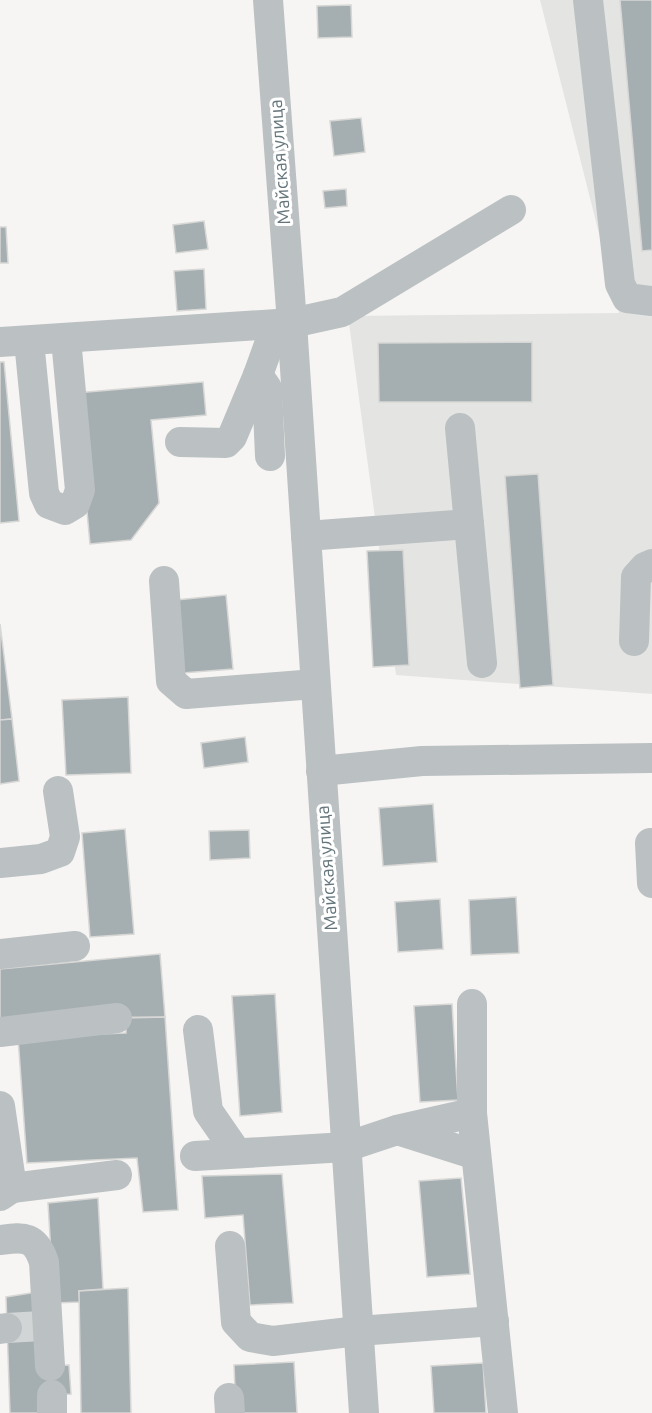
<svg xmlns="http://www.w3.org/2000/svg" width="652" height="1413" viewBox="0 0 652 1413" font-family="Ubuntu,sans-serif">
<style>
.built{fill:#e4e5e3}
.building{fill:#a5aeb1;stroke:#d7d7d5;stroke-width:1.5}
.lines{fill:none;stroke-linecap:round;stroke-linejoin:round}
.minor-tunnel{stroke:#d2d5d5;stroke-width:30;stroke-dasharray:30 15;stroke-linecap:butt}
.minor{stroke:#bbc0c2;stroke-width:30}
.labels{text-anchor:middle;stroke-width:6;stroke-linejoin:round;paint-order:stroke}
.street-label{font-size:18px;fill:#64757b;stroke:#fff}
</style>
<rect width="100%" height="100%" fill="#f6f5f3"/>
<!-- built -->
<polygon class="built" points="540,0 652,0 652,694 396,675 348,316 619,313"/>
<!-- building -->
<g class="building">
<polygon points="620,0 652,0 652,250 642,251"/>
<polygon points="351,5 352,37 318,38 317,6"/>
<polygon points="361,118 365,152 334,156 330,121"/>
<polygon points="346,189 347,206 325,208 323,191"/>
<polygon points="204,221 208,249 176,253 173,225"/>
<polygon points="0,227 6,227 8,263 0,263"/>
<polygon points="204,269 206,309 177,311 174,271"/>
<polygon points="532,342 532,402 379,402 378,343"/>
<polygon points="0,362 4,362 19,521 0,523"/>
<polygon points="203,382 206,415 151,420 159,503 131,540 90,544 76,393"/>
<polygon points="538,474 553,685 520,688 505,476"/>
<polygon points="403,550 409,665 373,667 367,551"/>
<polygon points="226,595 233,669 182,673 176,600"/>
<polygon points="0,624 12,719 0,720"/>
<polygon points="128,697 131,773 66,775 62,700"/>
<polygon points="12,719 19,781 0,784 0,720"/>
<polygon points="245,737 248,762 204,768 201,743"/>
<polygon points="433,804 437,862 383,866 379,808"/>
<polygon points="125,829 134,934 90,937 82,833"/>
<polygon points="249,830 250,858 210,860 209,831"/>
<polygon points="516,897 519,953 471,955 469,900"/>
<polygon points="440,899 443,949 398,952 395,902"/>
<polygon points="160,954 165,1017 0,1018 0,969"/>
<polygon points="275,994 282,1112 240,1116 232,996"/>
<polygon points="452,1004 458,1100 420,1102 414,1006"/>
<polygon points="165,1017 178,1210 143,1212 137,1158 27,1163 18,1037 126,1033 126,1018"/>
<polygon points="282,1174 293,1303 250,1305 243,1215 205,1218 202,1176"/>
<polygon points="461,1178 470,1274 427,1277 419,1181"/>
<polygon points="98,1198 103,1289 79,1291 80,1302 54,1303 48,1203"/>
<polygon points="128,1288 131,1413 81,1413 79,1291"/>
<polygon points="37,1292 43,1366 69,1365 71,1394 40,1396 41,1413 10,1413 6,1297"/>
<polygon points="294,1362 297,1413 236,1413 234,1365"/>
<polygon points="483,1363 486,1413 434,1413 431,1366"/>
</g>
<g class="lines">
<!-- minor-tunnel -->
<polyline class="minor-tunnel" points="7,1328 40,1326"/>
<!-- minor -->
<g class="minor">
<polyline points="268,0 292,323 364,1413"/>
<polyline points="588,0 620,284 627,298 652,301"/>
<polyline points="29,341 44,493 49,504 65,510 75,504 80,490 66,339"/>
<polyline points="0,342 292,323 342,312 511,210"/>
<polyline points="258,375 267,388 270,456"/>
<polyline points="180,442 226,443 232,437 258,375 276,325"/>
<polyline points="469,524 482,663"/>
<polyline points="306,536 469,524 460,428"/>
<polyline points="164,581 171,681 186,694 315,684"/>
<polyline points="634,641 636,577 645,567 652,564"/>
<polyline points="321,771 422,761 652,758"/>
<polyline points="650,843 652,883"/>
<polyline points="0,863 41,859 60,852 65,837 58,791"/>
<polyline points="0,954 75,946"/>
<polyline points="472,1004 472,1113"/>
<polyline points="198,1030 208,1111 237,1153"/>
<polyline points="0,1032 117,1018"/>
<polyline points="0,1106 12,1188 0,1196"/>
<polyline points="397,1130 476,1155"/>
<polyline points="195,1156 346,1147 397,1130 472,1113 503,1413"/>
<polyline points="12,1188 117,1175"/>
<path d="M0 1240C24 1237 35 1235 44 1262L50 1366"/>
<polyline points="230,1246 236,1322 250,1337 273,1341 358,1331 494,1321"/>
<polyline points="0,1329 7,1328"/>
<polyline points="229,1398 230,1413"/>
<polyline points="52,1413 52,1395"/>
</g>
</g>
<g class="labels">
<!-- street labels -->
<g class="street-label">
<text transform="translate(280 162) rotate(-94)" y="6">Майская улица</text>
<text transform="translate(327 868) rotate(-94)" y="6">Майская улица</text>
</g>
</g>
</svg>
